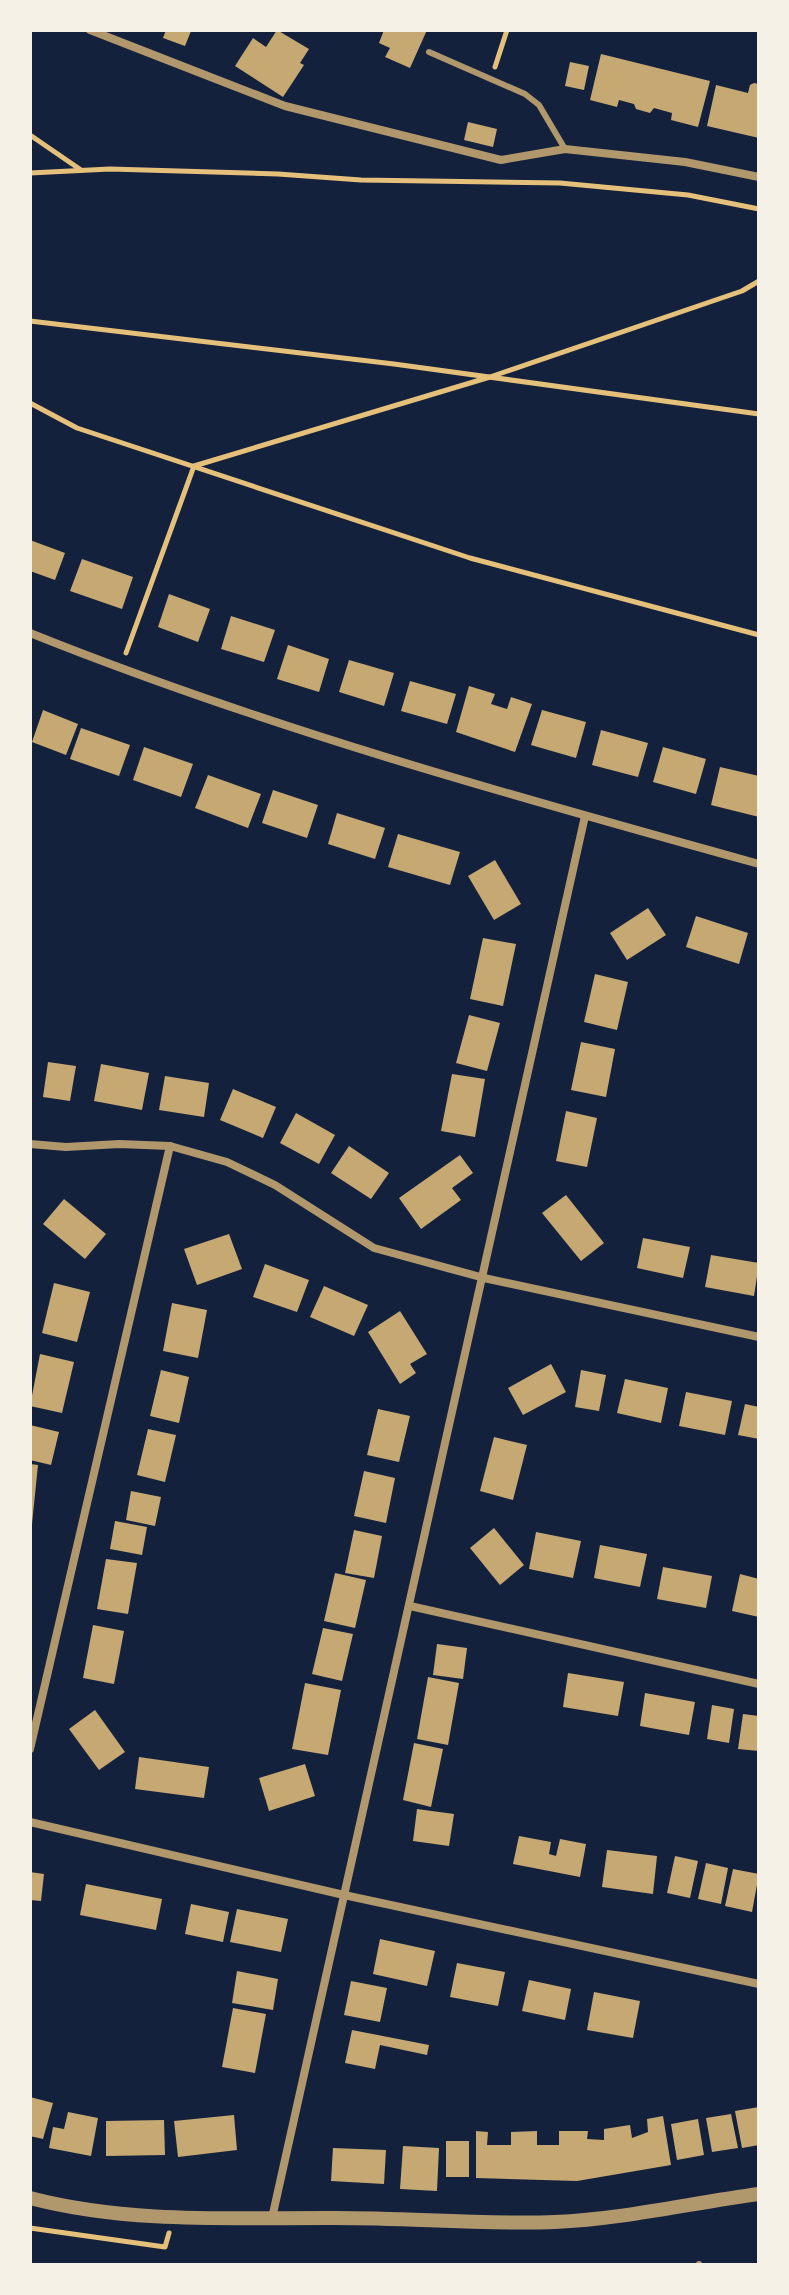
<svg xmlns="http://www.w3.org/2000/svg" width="789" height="2295" viewBox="0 0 789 2295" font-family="Arial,sans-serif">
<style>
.building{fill:#c6a872}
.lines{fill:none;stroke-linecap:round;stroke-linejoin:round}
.path{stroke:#e5c07b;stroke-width:5}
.service{stroke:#b1986c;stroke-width:6}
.minor{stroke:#b1986c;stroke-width:8}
.tertiary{stroke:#b1986c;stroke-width:14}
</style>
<rect width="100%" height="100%" fill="#14213d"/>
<!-- building -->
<g class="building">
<polygon points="166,30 189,30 191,31 185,46 163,38"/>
<polygon points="277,30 309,49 300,63 304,65 283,97 235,66 253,38 266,47"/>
<polygon points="384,30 427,30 410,68 385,57 390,48 379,43"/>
<polygon points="601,54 710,81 698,127 671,120 672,113 654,108 650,113 636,109 634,104 619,100 617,107 590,100"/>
<polygon points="570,62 589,66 584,90 565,86"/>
<polygon points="754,83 759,84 759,138 707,126 716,85 748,93 750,85"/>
<polygon points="468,122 497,129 493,147 464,140"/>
<polygon points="30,540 65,553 55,580 30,571"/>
<polygon points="82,559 133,577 122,609 70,591"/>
<polygon points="169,594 210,609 198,642 158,627"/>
<polygon points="231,616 275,630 264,662 221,649"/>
<polygon points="288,645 329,659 319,692 277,679"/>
<polygon points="349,660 394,673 384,706 339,692"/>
<polygon points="410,681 456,694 447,724 401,711"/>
<polygon points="469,686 495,694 491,704 507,709 511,697 532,704 515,752 456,732"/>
<polygon points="43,710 78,724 66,755 32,742"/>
<polygon points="542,710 586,722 576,758 531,745"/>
<polygon points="81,728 130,745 119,776 70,759"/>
<polygon points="601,730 648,743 638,777 592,765"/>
<polygon points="144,747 193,764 181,797 133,780"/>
<polygon points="663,747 706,759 696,794 653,782"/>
<polygon points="720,767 759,776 759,817 711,805"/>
<polygon points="208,775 261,794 248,828 195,808"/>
<polygon points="273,790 318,805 307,838 262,823"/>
<polygon points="337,813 385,828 375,859 328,844"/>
<polygon points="398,834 460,852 450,885 388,867"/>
<polygon points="495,860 521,904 494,920 468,876"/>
<polygon points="648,908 666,935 627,960 610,933"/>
<polygon points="696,916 748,933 739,964 686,947"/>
<polygon points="483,938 516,944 503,1006 470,999"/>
<polygon points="595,974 628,982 617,1030 584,1022"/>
<polygon points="469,1015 500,1023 487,1071 456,1063"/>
<polygon points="581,1042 615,1049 606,1097 571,1090"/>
<polygon points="48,1062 76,1066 70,1101 43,1097"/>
<polygon points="101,1064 149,1073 142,1110 94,1101"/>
<polygon points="452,1074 485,1079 475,1137 441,1131"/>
<polygon points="165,1076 209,1083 204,1117 159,1110"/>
<polygon points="233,1089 276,1107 263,1138 220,1120"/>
<polygon points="566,1111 597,1118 587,1167 556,1161"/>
<polygon points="296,1113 335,1135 319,1164 280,1143"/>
<polygon points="349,1146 389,1173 371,1199 331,1173"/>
<polygon points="460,1155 473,1173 452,1188 461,1200 421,1229 399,1198"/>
<polygon points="566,1195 604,1243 581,1261 542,1213"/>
<polygon points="64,1199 106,1234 85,1259 43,1224"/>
<polygon points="229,1234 242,1269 197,1285 184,1249"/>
<polygon points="643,1238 690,1247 683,1278 637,1268"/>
<polygon points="711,1255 759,1263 754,1296 705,1287"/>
<polygon points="265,1264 309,1280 297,1312 253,1297"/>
<polygon points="54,1283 90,1292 77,1342 42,1333"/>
<polygon points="324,1286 368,1305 354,1336 310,1317"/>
<polygon points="172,1303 207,1310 198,1358 163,1351"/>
<polygon points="400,1311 427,1354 410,1364 416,1373 400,1384 368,1332"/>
<polygon points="40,1354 74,1362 62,1413 30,1406"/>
<polygon points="551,1364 566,1392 523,1415 508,1388"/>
<polygon points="161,1370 189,1377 179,1423 150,1416"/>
<polygon points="581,1370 606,1375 599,1411 575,1407"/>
<polygon points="625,1379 668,1388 661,1423 617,1413"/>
<polygon points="686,1392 732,1401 725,1435 679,1426"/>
<polygon points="745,1404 759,1407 759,1439 738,1435"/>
<polygon points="378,1409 410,1416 399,1462 367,1455"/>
<polygon points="30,1425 59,1432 51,1465 30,1460"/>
<polygon points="148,1429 176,1435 165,1482 137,1475"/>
<polygon points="494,1437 527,1445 513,1500 480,1491"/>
<polygon points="30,1464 38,1465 32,1524 30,1524"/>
<polygon points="364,1471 395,1478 386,1523 354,1516"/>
<polygon points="131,1491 161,1497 155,1526 126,1520"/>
<polygon points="115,1521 147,1527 142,1555 110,1549"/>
<polygon points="494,1528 524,1565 500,1585 470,1548"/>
<polygon points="354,1530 382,1536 374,1578 345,1573"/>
<polygon points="536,1532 581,1541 573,1578 529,1569"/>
<polygon points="600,1545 647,1554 640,1587 594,1578"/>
<polygon points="106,1559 137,1563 128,1614 97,1609"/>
<polygon points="663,1567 712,1576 706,1608 657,1599"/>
<polygon points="335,1573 366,1580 355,1628 324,1621"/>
<polygon points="740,1574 759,1579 759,1617 732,1611"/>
<polygon points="93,1625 124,1631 114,1684 83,1678"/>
<polygon points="323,1628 353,1634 342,1681 312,1674"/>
<polygon points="437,1644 467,1648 463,1679 433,1675"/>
<polygon points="568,1673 624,1682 618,1716 563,1707"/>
<polygon points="428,1677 459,1683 448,1745 417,1739"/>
<polygon points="305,1683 341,1690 328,1755 292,1749"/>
<polygon points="645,1693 695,1702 689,1735 640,1726"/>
<polygon points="712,1705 734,1709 729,1743 707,1739"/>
<polygon points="95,1710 125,1752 99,1770 69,1729"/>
<polygon points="743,1714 759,1716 759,1751 738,1749"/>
<polygon points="414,1743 443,1749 431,1807 403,1800"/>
<polygon points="139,1757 209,1767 204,1798 135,1789"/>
<polygon points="305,1764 315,1796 269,1811 259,1778"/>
<polygon points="417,1809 454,1814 449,1846 413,1841"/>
<polygon points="519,1836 551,1842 549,1854 556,1856 560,1839 586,1844 580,1877 513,1864"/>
<polygon points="607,1850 657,1856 653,1894 602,1887"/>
<polygon points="675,1856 698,1861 690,1898 667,1893"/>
<polygon points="706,1863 728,1868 721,1904 698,1899"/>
<polygon points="733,1869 759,1874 752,1912 725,1906"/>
<polygon points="30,1872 44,1874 41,1901 30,1900"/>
<polygon points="86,1884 162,1899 156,1930 80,1915"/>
<polygon points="191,1904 229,1912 223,1942 185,1934"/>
<polygon points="237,1909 288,1919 281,1952 230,1942"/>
<polygon points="380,1939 435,1951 427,1986 373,1974"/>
<polygon points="457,1963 505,1972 498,2006 450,1997"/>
<polygon points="237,1971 278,1979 273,2010 232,2003"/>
<polygon points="529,1980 571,1989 565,2020 522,2011"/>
<polygon points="351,1981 387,1988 380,2022 344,2015"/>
<polygon points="594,1992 640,2001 633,2038 587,2030"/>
<polygon points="233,2008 266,2014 255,2073 222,2067"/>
<polygon points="352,2030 429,2045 427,2055 380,2045 375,2069 345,2063"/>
<polygon points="30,2097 53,2103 43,2139 30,2136"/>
<polygon points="759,2107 759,2145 742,2148 735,2111"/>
<polygon points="68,2112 98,2118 91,2156 49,2148 53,2127 64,2129"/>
<polygon points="731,2114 738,2148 712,2152 706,2118"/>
<polygon points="234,2115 237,2150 178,2157 174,2121"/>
<polygon points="663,2116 671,2165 577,2181 476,2178 476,2131 488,2132 487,2145 511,2145 511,2132 537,2131 537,2145 559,2145 559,2131 588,2131 587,2139 604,2140 604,2129 630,2125 632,2138 648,2132 647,2119"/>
<polygon points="698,2119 704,2155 677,2160 671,2124"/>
<polygon points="164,2120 165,2155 106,2156 106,2121"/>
<rect x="446" y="2141" width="23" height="36"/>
<polygon points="403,2146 439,2148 437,2191 400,2189"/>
<polygon points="333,2148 386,2150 384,2184 331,2181"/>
</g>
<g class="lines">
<!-- path -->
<g class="path">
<polyline points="495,67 507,30"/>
<polyline points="30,135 81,170"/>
<polyline points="30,173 110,169 278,174 361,180 560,183 688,195 759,209"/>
<polyline points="30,321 394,364 759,414"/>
<polyline points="30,403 77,428 470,558 759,635"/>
<polyline points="126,653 194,466 490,377 742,291 759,281"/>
<polyline points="30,2228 165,2247 169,2233"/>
</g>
<!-- service -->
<g class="service">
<polyline points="429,52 525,94 539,105 565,149"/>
<polyline points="699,2264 699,2265"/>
</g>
<!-- minor -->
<g class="minor">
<polyline points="90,30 285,106 501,160 565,149 685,162 759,177"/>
<path d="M30 633C267 728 513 796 759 864"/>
<polyline points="30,1144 66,1147 119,1144 170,1146 227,1162 275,1185 374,1248 484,1278 759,1337"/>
<polyline points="410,1606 759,1684"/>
<polyline points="30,1749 170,1146"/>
<polyline points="30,1822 344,1895 759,1984"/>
<polyline points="272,2218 585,816"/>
</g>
<!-- tertiary -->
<path class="tertiary" d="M30 2198C125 2223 228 2218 325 2218 402 2217 479 2225 555 2222 624 2219 691 2203 759 2194"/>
</g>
<!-- border -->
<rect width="789" height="2295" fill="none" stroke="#f6f1e7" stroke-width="64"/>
</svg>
